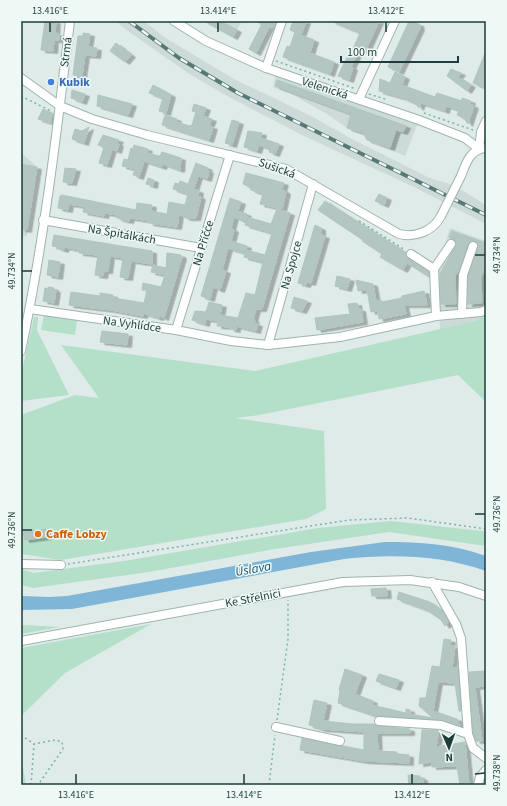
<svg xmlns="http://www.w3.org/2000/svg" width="507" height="806" viewBox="0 0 507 806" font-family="'Source Sans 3',sans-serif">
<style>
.built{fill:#ccdbd8}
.green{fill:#b4dfc9}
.water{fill:#7fb5d7}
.building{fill:#b3c6c2;stroke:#afc5c1;filter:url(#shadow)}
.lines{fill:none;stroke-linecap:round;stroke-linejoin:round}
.minor-casing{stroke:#a0b3b1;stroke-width:10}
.path{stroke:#7ab2ae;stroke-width:1.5;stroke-dasharray:2 3;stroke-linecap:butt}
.minor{stroke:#fff;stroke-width:8}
.rail-casing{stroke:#577877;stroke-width:4}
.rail{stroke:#eef8f5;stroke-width:2.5;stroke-dasharray:8;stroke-linecap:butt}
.minor-bridge-casing{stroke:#a0b3b1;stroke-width:10;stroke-linecap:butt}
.minor-bridge{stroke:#fff;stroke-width:8}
.ticks{fill:none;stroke:#1d3c3b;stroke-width:1.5}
.shop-dot{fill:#3f7fe0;stroke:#eef8f5;stroke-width:1.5}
.food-dot{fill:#e8710a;stroke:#eef8f5;stroke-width:1.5}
.labels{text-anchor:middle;stroke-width:3;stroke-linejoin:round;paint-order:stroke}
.street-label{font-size:12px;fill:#1d3c3b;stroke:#eef8f5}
.shop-label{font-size:12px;font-weight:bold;fill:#366cbe;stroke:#eef8f5;text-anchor:start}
.food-label{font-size:12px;font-weight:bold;fill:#c56008;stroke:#eef8f5;text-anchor:start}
.water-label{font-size:13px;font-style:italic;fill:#12537e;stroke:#eef8f5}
.neatline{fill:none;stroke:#1d3c3b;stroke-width:1.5}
.ticks-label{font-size:10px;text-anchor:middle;fill:#1d3c3b}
</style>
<defs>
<filter id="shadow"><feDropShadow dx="4.5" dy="2.5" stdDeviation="0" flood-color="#0004"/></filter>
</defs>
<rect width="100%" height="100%" fill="#deebe8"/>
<!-- built -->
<g class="built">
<polygon points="116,21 144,21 164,37 234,79 311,116 352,139 432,179 447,183 463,191 486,205 486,224 416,188 300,134 229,97 188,73 125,29"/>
<polygon points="204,21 242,21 233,37"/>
<polygon points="277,72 419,120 405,156 367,140 368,137 347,128 327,114 293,95 273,87"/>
<polygon points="21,153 36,166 27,236 21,237"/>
<polygon points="450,228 486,241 486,314 476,321 440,330 438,269"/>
</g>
<!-- green -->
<g class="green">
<polygon points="486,314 486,402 458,375 259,415 235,418 324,431 326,509 306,519 61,560 21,554 21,415 75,395 99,398 61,345 255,371 476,321"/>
<polygon points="44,315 77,320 75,335 41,330"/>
<polygon points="34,317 38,317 37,330 69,395 21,401 21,375"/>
<polygon points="391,521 482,531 486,532 486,546 389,532 275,549 149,572 33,588 21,585 21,569 34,573 124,561 318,528"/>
<polygon points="151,624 65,673 21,716 21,648"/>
<polygon points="21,625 60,627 21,634"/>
<polygon points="21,755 26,785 21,785"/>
</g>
<!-- water -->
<path class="water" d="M385 542C420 542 453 544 486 556V571C441 555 391 554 344 559L72 609 21 610V596L49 597 67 596 311 552Z"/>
<!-- building -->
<g class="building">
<polygon points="45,21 56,21 55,33 59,34 59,40 54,40 53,51 41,50"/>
<polygon points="204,21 219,21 237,30 233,37"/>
<polygon points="255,21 276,21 273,28 269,27 256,53 249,49 262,24"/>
<polygon points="293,21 306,21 301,35 314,40 310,53 334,62 330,74 283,57 287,46 290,47 295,32 290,30"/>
<polygon points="331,21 379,21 365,52 361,50 360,52 353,49 360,33"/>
<polygon points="409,21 419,24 420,28 399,72 388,67"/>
<polygon points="83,33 90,34 88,47 97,48 96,56 85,55 82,76 73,75 78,36 83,36"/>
<polygon points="116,43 131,55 125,62 110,51"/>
<polygon points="350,51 357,54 351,67 353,68 349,80 338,76"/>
<polygon points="486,51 486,89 473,83"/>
<polygon points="451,69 461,73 458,77 471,85 467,91 447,76"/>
<polygon points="395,72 405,77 402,85 435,97 437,93 462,101 462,98 471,101 470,104 474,106 468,124 464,118 457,115 459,110 446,106 445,111 421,103 419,108 416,104 403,98 379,91 380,79 390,83"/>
<polygon points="277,80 406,126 403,132 396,130 390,148 367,140 363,133 347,128 351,114 275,86"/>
<polygon points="153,85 171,95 166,113 159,111 163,98 149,93"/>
<polygon points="72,90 85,94 82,102 71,98"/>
<polygon points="98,95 132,104 128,115 97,106"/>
<polygon points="194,104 206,108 203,116 212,119 209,126 213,127 209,140 162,125 165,115 177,119 176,122 190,126 192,125 196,112 192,111"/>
<polygon points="43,109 52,113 51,123 38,119"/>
<polygon points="232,120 239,122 232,145 225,143"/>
<polygon points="89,127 84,143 72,139 75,129 82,131"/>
<polygon points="248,131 262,133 261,138 279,144 275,154 269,152 270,149 259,145 257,151 244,147"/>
<polygon points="103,135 119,140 117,143 119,144 117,151 112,149 107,165 99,163 104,147 98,145"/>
<polygon points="134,145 148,149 147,153 159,156 160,156 162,152 181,158 180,170 163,164 162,167 144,161 139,177 133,175 135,169 122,166 124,159 128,160 131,148 133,149"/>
<polygon points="196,163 208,168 207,170 209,171 207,179 198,176 194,189 199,191 198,196 201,197 196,218 187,218 179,214 177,227 149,223 149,221 132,218 130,218 129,221 123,220 117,218 118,215 105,213 104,216 83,212 84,207 82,206 69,204 68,210 58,208 60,196 62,195 136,210 137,203 152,205 151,211 167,214 169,202 185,205 188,194 173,189 175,183 179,184 180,181 188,184"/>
<polygon points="21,164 37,167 27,230 21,229"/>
<polygon points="65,168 76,169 72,183 63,182"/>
<polygon points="246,173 284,183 282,189 286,192 282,209 260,204 263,194 251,190 250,187 243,184"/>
<polygon points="148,178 154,180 153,186 146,184"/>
<polygon points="379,194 387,198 384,205 375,201"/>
<polygon points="230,198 241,202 238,211 247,214 244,221 234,217 231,228 234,230 231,241 247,246 245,253 228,248 222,270 226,271 220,290 213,287 210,299 201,296"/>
<polygon points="325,201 406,253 408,259 429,272 429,277 407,263 403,270 380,257 382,254 362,241 363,240 318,210"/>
<polygon points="277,209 290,213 262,309 256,309 253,320 255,320 254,323 258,324 256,331 236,326 236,330 230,329 230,327 217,326 218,321 206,319 205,324 192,320 195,311 206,312 209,302 222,305 220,315 238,318 246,293 255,295 263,262 244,257 246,250 265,255 272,233 245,225 247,217 271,224"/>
<polygon points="315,225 321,228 321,235 325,236 311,283 307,282 306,285 298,283"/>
<polygon points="452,231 486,243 486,264 481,278 482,303 468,304 468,276 478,247 477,242 472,241 468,244 459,270 455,276 456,304 441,304 440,274 456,245 454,240 449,237"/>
<polygon points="54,235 152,251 152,264 131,261 128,278 120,277 123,258 110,256 108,271 104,271 103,276 95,275 98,255 79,253 79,250 65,247 64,250 57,248 57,247 52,246"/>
<polygon points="167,253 181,255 182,257 164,318 160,316 159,318 143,313 143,316 111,310 69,305 71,292 100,296 100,293 113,295 113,298 144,303 147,290 142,290 143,283 161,287 165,275 151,272 153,265 166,268"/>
<polygon points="49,260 60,262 58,277 47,275"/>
<polygon points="337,276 350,279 347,289 335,286"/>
<polygon points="356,280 373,284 376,301 381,300 382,302 402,298 402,296 424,291 427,305 404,305 406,314 379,319 378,311 371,312 367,290 358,291"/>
<polygon points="48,287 54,288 54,290 56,290 54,303 43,301 45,288 48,289"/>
<polygon points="294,297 307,301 302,311 291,308"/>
<polygon points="357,303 358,309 361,309 363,322 317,330 315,318 350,314 348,304"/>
<polygon points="102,331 128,334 127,345 100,342"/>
<polygon points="46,529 47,537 25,540 23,532"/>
<polygon points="386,588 387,596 372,596 371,589"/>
<polygon points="399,592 430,602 442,611 449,622 445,626 441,620 427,610 397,599"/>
<polygon points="444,639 451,640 450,646 455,646 452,668 458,668 461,711 459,711 455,683 438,682 433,711 457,719 460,726 441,720 377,716 338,703 340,691 339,690 345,669 362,675 355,694 373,701 372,705 406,713 406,709 410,710 410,714 433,718 419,706 420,698 426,698 432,666 440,667"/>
<polygon points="486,671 486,686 475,687 482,741 476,741 473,733 469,672"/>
<polygon points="379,674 399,680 396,688 376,681"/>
<polygon points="314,700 327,703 323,721 353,724 374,724 379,726 410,729 410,733 377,733 378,751 397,752 397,754 409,755 409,763 364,761 300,750 302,738 364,750 364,732 322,729 309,725"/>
<polygon points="422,730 439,730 436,747 465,742 469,785 460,785 457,766 432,767 432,762 419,764"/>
<polygon points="408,775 420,776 420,778 423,778 423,784 409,785"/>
</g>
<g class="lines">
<!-- minor casing -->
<g class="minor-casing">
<g id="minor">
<polyline points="174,21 206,41 266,68 419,120 465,138 479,149"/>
<polyline points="266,68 282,21"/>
<path d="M21 78 60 106 92 119 147 135 286 169 399 234C416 238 433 231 441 216"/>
<polyline points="359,99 395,21"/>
<polyline points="479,149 481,132 486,121"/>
<path d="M461 176C466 163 470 149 486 148"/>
<polyline points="43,220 201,248"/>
<polyline points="451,244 434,269 436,316 481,312 486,310"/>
<polyline points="411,254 434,269"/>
<polyline points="30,309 176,330 231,341 268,345 340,337 436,316"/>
<polyline points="462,314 463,275 473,246"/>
<polyline points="176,330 230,155"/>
<polyline points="268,345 313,184"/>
<path d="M21 351C44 242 57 131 70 21"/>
<polyline points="21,564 61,565"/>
<polyline points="432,582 456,624 461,638 468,734"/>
<polyline points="21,641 343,582 410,580 459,587 486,596"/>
<polyline points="379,721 441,725 468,734 473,748 486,758"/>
<polyline points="276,727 340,741"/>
<polyline points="478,785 480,777 486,770"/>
</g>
</g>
<!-- path -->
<g class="path">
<polyline points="276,61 356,89"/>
<polyline points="369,94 388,100"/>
<polyline points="21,96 51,111"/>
<polyline points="424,113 473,130"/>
<polyline points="359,221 405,250"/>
<polyline points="68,564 349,520 408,518 486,529"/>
<polyline points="277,720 288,639 288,600"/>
<polyline points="21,735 34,744 55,740 62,742 63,749 38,785"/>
<polyline points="31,785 34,744"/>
<polyline points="269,785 275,735"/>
</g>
<!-- minor -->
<use href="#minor" class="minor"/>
<!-- rail casing -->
<g class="rail-casing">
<polyline id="rail" points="129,21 179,58 238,93 486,215"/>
</g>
<!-- rail -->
<use href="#rail" class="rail"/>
<!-- minor-bridge casing -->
<g class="minor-bridge-casing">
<polyline id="minor-bridge" points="441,216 461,176"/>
</g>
<!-- minor-bridge -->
<use href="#minor-bridge" class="minor-bridge"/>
</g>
<!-- ticks -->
<path class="ticks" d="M50 22V32M218 22V32M386 22V32M475 255H485M22 271H32M475 514H485M22 530H32M76 774V784M244 774V784M412 774V784M475 774 485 773"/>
<!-- markers -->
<circle class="shop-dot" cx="51" cy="82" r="4"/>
<circle class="food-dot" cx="38" cy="534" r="4"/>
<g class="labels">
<!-- street labels -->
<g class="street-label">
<text transform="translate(66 52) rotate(-83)" y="4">Strmá</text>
<text transform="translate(325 88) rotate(18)" y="4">Velenická</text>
<text transform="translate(277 168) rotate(20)" y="4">Sušická</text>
<text transform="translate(122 234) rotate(10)" y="4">Na Špitálkách</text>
<text transform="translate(203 243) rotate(-73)" y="4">Na Příčce</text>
<text transform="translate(291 265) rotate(-74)" y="4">Na Spojce</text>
<text transform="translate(132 324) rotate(8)" y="4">Na Vyhlídce</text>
<text transform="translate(253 598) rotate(-11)" y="4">Ke Střelnici</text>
</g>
<!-- shop labels -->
<g class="shop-label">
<text x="59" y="86">Kubik</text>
</g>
<!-- food labels -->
<g class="food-label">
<text x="46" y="538">Caffe Lobzy</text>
</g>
<!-- water labels -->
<g class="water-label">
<text transform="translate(253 568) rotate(-10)" y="5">Úslava</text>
</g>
</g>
<!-- border -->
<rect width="507" height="806" fill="none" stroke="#eef8f5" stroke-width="44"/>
<!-- north arrow -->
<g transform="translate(449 748) rotate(178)" stroke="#eef8f5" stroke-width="3" paint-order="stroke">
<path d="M0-3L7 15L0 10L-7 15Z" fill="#1d3c3b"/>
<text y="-6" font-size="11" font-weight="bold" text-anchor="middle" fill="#1d3c3b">N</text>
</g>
<!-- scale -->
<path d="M341 56v6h117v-6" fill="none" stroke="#1d3c3b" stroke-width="2"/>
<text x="347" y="56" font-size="12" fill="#1d3c3b" stroke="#eef8f5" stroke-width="3" paint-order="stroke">100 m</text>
<rect x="22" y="22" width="463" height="762" class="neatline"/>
<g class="ticks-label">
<text x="50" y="14">13.416°E</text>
<text x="218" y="14">13.414°E</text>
<text x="386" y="14">13.412°E</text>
<text transform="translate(496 255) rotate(-90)" y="4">49.734°N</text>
<text transform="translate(11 271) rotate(-90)" y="4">49.734°N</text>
<text transform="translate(496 514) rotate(-90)" y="4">49.736°N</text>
<text transform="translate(11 530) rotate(-90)" y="4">49.736°N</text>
<text transform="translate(496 773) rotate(-90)" y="4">49.738°N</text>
<text x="76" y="798">13.416°E</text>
<text x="244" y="798">13.414°E</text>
<text x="412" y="798">13.412°E</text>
</g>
</svg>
